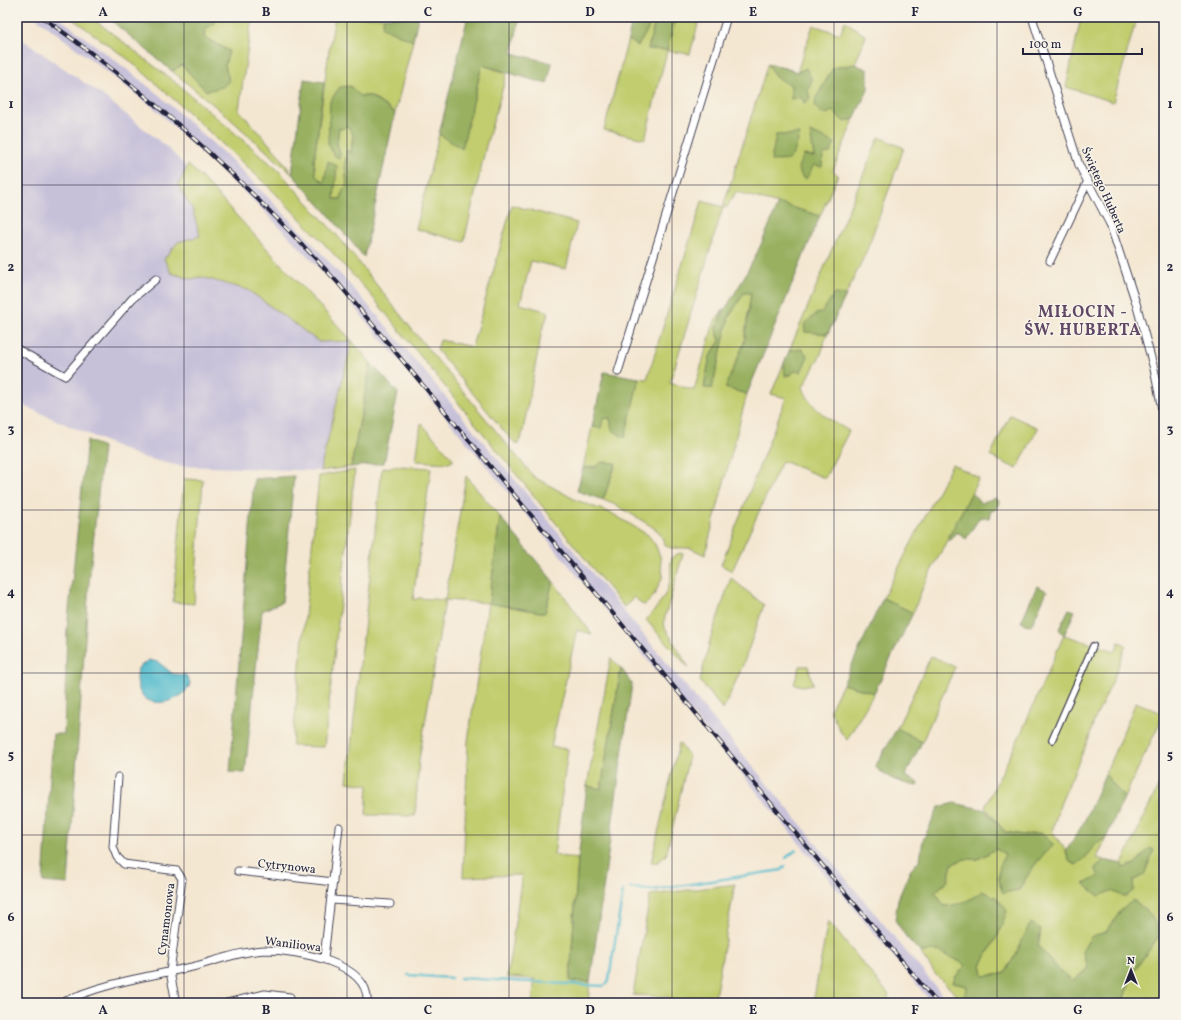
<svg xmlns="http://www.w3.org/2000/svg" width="1181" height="1020" viewBox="0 0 1181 1020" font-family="Vollkorn,serif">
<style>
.industrial{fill:#c6c0d9}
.green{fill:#c1cd6e;stroke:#727854}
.forest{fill:#98b061;stroke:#5d694e}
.water{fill:#4fbacc;stroke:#386e84}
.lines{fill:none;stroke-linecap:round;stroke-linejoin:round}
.stream{stroke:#4fbacc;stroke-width:2.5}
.pedestrian-casing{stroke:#424052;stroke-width:8}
.minor-casing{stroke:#424052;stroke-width:9}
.pedestrian{stroke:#fff;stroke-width:5.5}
.minor{stroke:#fff;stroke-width:7}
.rail-casing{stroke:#22223b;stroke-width:4}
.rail{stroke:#f7f3e8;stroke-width:2.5;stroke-dasharray:8;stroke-linecap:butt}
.grid{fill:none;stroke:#22223b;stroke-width:1;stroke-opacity:0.55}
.labels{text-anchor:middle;stroke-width:3;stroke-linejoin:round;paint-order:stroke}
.street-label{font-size:12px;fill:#22223b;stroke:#f7f3e8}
.district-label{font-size:16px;font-weight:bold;letter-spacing:1px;fill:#604766;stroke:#f7f3e8}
.neatline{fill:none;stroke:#22223b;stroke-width:1.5}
.grid-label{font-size:13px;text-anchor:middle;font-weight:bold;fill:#22223b}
</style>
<rect width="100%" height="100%" fill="#f7f3e8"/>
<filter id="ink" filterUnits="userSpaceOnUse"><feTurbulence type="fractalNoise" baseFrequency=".025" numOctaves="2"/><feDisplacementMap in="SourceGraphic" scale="8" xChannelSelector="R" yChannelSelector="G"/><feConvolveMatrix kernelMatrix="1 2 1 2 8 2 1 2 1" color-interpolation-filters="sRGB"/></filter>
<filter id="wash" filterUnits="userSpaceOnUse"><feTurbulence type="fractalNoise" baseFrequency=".012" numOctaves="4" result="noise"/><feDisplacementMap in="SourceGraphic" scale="16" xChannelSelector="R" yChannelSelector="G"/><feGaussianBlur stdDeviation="0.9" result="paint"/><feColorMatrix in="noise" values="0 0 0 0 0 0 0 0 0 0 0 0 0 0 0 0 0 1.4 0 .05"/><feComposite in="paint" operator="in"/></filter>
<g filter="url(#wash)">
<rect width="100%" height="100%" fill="#f4e7d2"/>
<!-- industrial -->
<g class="industrial">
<polygon points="35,17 58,17 120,64 159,95 230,159 305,235 377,315 477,434 949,1003 932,1003 336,285 260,207 153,107"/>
<polygon points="17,36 102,95 169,149 299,289 352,341 320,471 179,466 141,457 17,403"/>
</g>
<!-- green -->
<g class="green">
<polygon points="70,17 91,17 176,83 278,170 341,240 414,332 534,477 576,500 613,514 648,535 655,544 660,556 663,576 653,597 645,605 641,604 634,597 624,607 370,294 319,238 271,189 178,103 129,60"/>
<polygon points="214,17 252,17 239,110 279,155 292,174 227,116 172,71 182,65 206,91 229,81 225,65 229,51 204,37 204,28 214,24"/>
<polygon points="335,17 384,17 383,27 413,41 395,113 371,96 360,96 350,86 328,143 340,153 337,143 339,127 347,125 353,134 351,154 347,151 345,164 347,186 343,190 341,199 334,199 324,183 316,176 314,161 329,51"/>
<polygon points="651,17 656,17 648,49 667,50 676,17 700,17 690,54 667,51 645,139 604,130 628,39 638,46 648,29"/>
<polygon points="1081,17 1137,17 1113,102 1066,87"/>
<polygon points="845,21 866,36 855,64 833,68 833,111 844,122 854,119 833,171 838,175 820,216 736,192 726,208 723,207 670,383 694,390 712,329 716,319 723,310 716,328 720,341 710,356 704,387 712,388 729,317 744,292 751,293 744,343 726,388 747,394 705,555 690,548 671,548 666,546 659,532 651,526 618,506 603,500 616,464 583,468 592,427 600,428 603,419 610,418 625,437 639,378 647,379 702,201 723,207 768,63 797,72 813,25 840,34"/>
<polygon points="482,65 507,73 486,146 464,242 416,229 439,134 462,148"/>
<path d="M879 137 904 148 867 250 825 340 821 354 803 387C810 409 830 420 849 431L825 478 782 461 732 571 721 565 786 398 771 394Z"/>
<polygon points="188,165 200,176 352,341 371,363 351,467 320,471 352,341 319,342 248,290 201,277 191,279 171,273 164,259 178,242 200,236 192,208 178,186"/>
<polygon points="512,205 577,223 566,269 531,261 520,304 549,312 542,330 522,436 517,445 508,436 437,350 440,340 472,347"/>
<polygon points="1010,415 1038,428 1017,469 990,456"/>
<polygon points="421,423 454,460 449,463 416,461"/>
<polygon points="952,464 979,478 923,587 913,613 883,598"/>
<polygon points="400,466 431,468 413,600 419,598 445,600 466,476 500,517 489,603 545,612 553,581 592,634 577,630 551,747 568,749 554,855 578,859 570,980 590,982 588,1003 532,1003 535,979 507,977 522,875 463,877 468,741 488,603 445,600 419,760 415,816 366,815 368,785 347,782 382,468"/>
<polygon points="355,470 324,747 292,746 319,476"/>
<polygon points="184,479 203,480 194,604 173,602"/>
<path d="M680 553 683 554 663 624 689 668 646 620C657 608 669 593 671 576 671 569 670 563 672 557Z"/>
<polygon points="731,578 764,605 743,665 723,710 700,681 710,640"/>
<path d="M1064 635 1115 651 1119 642 1126 645 1112 683 1094 721 1089 738 1061 802 1052 831 1066 851 1069 861 1085 858 1095 845 1106 838 1097 858 1104 860 1096 868 1099 876 1085 884 1111 890 1133 881 1150 848 1135 864 1123 868 1122 864 1164 774V1003H1122L1134 971 1161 933 1122 909 1106 932 1082 950 1088 968 1072 982 1059 970 1038 946 1041 929 1016 954 1004 974 983 976 981 965 999 933 970 900 958 905 944 906 935 892 948 881 952 864 965 859H978L996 849 1005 854 1019 890C1029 873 1038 857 1054 845L1041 833 1023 835 1005 832 985 807 1022 731Z"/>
<polygon points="931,656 955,667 922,742 897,728"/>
<polygon points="611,658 621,668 601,789 587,786"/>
<polygon points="800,666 808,666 813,684 803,686 794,684"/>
<polygon points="843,684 874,693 847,740 840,731 830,710"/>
<polygon points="1136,702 1164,714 1124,798 1105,774"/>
<polygon points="679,743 689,756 666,856 656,863 651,863"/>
<polygon points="735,884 714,1003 668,1003 669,997 633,995 650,895"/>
<polygon points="828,921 889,995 886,1003 813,1003"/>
<polygon points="938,951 967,965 956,976 953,983 967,986 963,1001 936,975 920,952"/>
</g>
<!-- forest -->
<g class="forest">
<polygon points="107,17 214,17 214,24 205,29 204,37 229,51 225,65 229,81 223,87 206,91 182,65 172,71"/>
<polygon points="384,17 418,17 413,41 382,27"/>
<polygon points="458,17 520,17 512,53 552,63 547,84 482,65 462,149 439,134 467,20"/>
<polygon points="633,17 651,17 648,29 638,46 628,39"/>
<polygon points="656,17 676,17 667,50 648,49"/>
<polygon points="768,63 797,72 806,68 812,80 808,91 810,99 804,103 801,97 791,99 791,85 775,77"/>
<polygon points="855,64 868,70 868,89 854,119 844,122 833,111 824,115 815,107 816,98 833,68"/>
<polygon points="304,79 324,82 314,161 316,176 324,183 328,161 337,166 334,199 341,199 343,190 347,186 345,164 347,150 351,153 353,134 347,125 343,129 339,128 337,143 340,153 339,159 333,154 328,143 330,101 340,87 350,86 360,96 370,96 395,113 364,257 328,214 292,174"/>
<polygon points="810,132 835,143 830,153 823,154 822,167 814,165 806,179 802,177 798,167 804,155 814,157"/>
<polygon points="800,134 794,153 788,160 771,161 776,135"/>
<path d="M778 203 820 216 747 394 725 388 744 343 751 293H744L729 317 712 388H704L710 356 720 341 716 328C723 310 734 296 743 279 757 255 768 230 778 203Z"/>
<polygon points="834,294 846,295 827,334 805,332 804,324 816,314 822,312"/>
<polygon points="802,349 808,356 801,372 794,371 791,375 785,376 784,363 790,350"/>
<polygon points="371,363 398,393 384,463 351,467"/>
<polygon points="604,372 639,378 625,438 612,430 610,418 603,419 601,428 592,427"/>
<polygon points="87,440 103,447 89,583 68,884 43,882 53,734 64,734 67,629"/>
<polygon points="601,462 616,463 603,500 577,491 583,468 596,467"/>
<polygon points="294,476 282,602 262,611 245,773 230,772 254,479"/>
<polygon points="972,492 980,503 995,498 1000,502 995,510 991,511 989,518 980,517 966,539 959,533 955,533 951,540 947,540"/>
<polygon points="500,517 553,581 545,613 489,603"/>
<polygon points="1037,586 1047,591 1031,626 1021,622"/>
<polygon points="883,598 913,613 874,693 843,684"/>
<polygon points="1069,609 1075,611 1064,635 1059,629"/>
<polygon points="621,668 632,684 590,982 570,981 578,859 587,786 601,789"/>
<path d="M897 728 922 742 905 776 919 783 917 786C900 783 889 779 875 767Z"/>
<polygon points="1105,774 1124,798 1106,838 1095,845 1085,858 1076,865 1069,861 1066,851 1084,822"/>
<path d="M954 803 986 810 1005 832 1023 835 1041 833 1054 845C1038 857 1029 873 1019 890L1003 893C996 878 998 868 1005 854L996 849 978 859H965L952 864 948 881 935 892 944 906C960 905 969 901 982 891L997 898 1007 911 999 933 981 965 983 976 1004 974 1016 954 1030 923 1041 929 1038 946 1059 970 1073 981 1088 968 1082 950 1092 936 1106 932 1122 909 1134 900 1150 914 1161 933 1134 971 1122 1003H965L963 1001 967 986 953 983 956 976 966 965 938 951 920 952 907 938 895 920 898 899 910 871 920 859 923 840 939 807Z"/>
<polygon points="1150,848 1154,850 1144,875 1133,881 1134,890 1125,897 1111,891 1099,896 1084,884 1099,876 1095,868 1104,860 1122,864 1123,868 1135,864"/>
</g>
<!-- water -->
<path class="water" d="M149 660 158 662 173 674 186 675 190 683C188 702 129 721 138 668Z"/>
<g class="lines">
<!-- stream -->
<g class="stream">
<polyline points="786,858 796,850"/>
<polyline points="630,888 653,890 782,870 785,866"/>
<polyline points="408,975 451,978"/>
<polyline points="460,978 603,986 607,984 609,979 623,891"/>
</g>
</g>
</g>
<g filter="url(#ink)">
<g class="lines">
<!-- pedestrian casing -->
<g class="pedestrian-casing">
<polyline id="pedestrian" points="1052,740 1093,646"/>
</g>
<!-- minor casing -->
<g class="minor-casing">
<g id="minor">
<polyline points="1032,17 1079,165 1110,224 1136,303 1154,369 1164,419"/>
<polyline points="1050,261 1087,183"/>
<polyline points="17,349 65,376 132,299 156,279"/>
<polyline points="618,372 727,17"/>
<polyline points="118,777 113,847 117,857 124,864 177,871 182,879 170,972 176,1003"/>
<polyline points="238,871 333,882"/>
<polyline points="332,900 390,904"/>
<polyline points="324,958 339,827"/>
<path d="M62 1003C96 984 157 975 196 966 218 960 242 951 265 950 295 950 371 962 367 1003"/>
<polyline points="227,1003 265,994 290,997"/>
</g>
</g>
<!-- pedestrian -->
<use href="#pedestrian" class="pedestrian"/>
<!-- minor -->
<use href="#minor" class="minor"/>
<!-- rail casing -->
<g class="rail-casing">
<path id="rail" d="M42 17C152 94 248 184 338 283L937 1003"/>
</g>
<!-- rail -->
<use href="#rail" class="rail"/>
</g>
</g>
<!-- grid -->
<path class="grid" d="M184 17V1003M347 17V1003M509 17V1003M672 17V1003M834 17V1003M997 17V1003M17 185H1164M17 347H1164M17 510H1164M17 673H1164M17 835H1164"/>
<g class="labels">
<!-- street labels -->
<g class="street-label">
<text transform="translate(1104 190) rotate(66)" y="4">Świętego Huberta</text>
<text transform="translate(287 866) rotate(6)" y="4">Cytrynowa</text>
<text transform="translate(166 919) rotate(-83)" y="4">Cynamonowa</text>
<text transform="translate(293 944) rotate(7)" y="4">Waniliowa</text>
</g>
<!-- district labels -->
<g class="district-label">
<text x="1083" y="317">MIŁOCIN -<tspan x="1083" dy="18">ŚW. HUBERTA</tspan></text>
</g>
</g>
<!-- margin -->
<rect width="1181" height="1020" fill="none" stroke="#f7f3e8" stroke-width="44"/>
<!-- north arrow -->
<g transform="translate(1131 970)" stroke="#f7f3e8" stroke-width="3" paint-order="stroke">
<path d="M0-3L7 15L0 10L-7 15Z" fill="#22223b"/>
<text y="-6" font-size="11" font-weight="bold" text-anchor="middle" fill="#22223b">N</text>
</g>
<!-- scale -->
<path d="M1023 48v6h119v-6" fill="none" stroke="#22223b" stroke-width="2"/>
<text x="1029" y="48" font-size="12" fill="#22223b" stroke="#f7f3e8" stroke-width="3" paint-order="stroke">100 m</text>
<rect x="22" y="22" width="1137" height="976" class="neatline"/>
<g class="grid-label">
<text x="103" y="16">A</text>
<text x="266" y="16">B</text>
<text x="428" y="16">C</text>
<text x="590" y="16">D</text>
<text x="753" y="16">E</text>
<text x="915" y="16">F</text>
<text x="1078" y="16">G</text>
<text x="11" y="108">1</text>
<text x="1170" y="108">1</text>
<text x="11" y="271">2</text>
<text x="1170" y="271">2</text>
<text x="11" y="433">3</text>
<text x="1170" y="433">3</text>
<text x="11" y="596">4</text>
<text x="1170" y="596">4</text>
<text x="11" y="759">5</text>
<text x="1170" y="759">5</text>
<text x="11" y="921">6</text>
<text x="1170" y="921">6</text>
<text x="103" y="1014">A</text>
<text x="266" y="1014">B</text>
<text x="428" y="1014">C</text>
<text x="590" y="1014">D</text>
<text x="753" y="1014">E</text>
<text x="915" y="1014">F</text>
<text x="1078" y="1014">G</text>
</g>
</svg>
